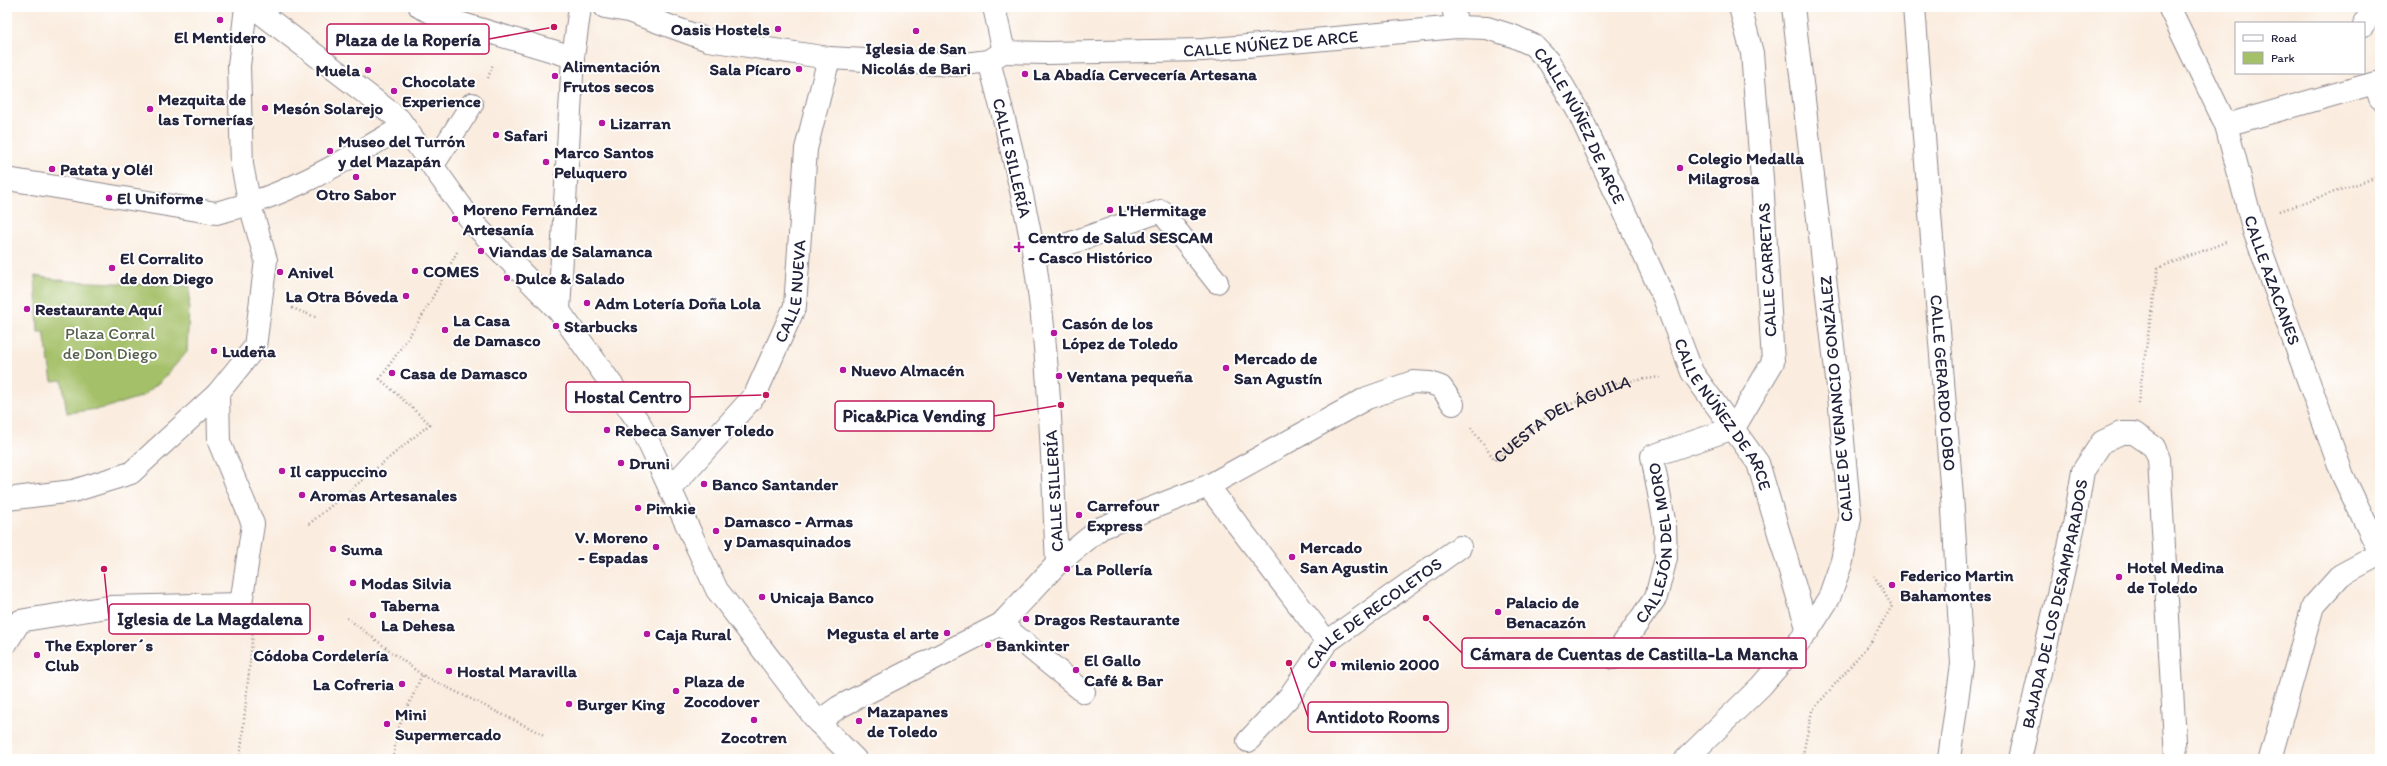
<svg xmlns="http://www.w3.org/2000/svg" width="2387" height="766" viewBox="0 0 2387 766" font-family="Itim,sans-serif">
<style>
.green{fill:#a4c068;stroke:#637152}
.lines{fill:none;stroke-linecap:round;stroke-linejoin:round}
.minor-casing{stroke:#8e878c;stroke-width:24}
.path{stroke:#8e878c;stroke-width:2.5;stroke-dasharray:1 3;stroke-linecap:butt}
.minor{stroke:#fff;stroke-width:22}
.poi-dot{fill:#b5179e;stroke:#fff;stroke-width:1.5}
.labels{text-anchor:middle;stroke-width:4;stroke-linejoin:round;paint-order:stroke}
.poi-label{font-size:17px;font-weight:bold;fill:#22223b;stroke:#fff;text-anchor:start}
.street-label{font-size:17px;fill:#22223b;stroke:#fff}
.park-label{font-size:17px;fill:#56614d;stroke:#fff}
.leader{fill:none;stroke:#c2185b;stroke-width:1.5}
.callout-dot{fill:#c2185b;stroke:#fff;stroke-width:1.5}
.callout{fill:#fff;stroke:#c2185b;stroke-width:1.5}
.callout-label{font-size:18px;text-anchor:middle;font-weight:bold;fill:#22223b}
</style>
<rect width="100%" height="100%" fill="#fff"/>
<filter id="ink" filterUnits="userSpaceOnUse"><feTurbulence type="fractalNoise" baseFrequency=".025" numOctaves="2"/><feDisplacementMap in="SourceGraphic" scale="8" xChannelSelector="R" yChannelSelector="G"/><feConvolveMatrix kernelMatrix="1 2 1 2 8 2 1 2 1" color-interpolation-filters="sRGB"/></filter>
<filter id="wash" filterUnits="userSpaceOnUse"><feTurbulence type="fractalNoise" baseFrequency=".012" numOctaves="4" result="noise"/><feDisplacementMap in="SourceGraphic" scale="16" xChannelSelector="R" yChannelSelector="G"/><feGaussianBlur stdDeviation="0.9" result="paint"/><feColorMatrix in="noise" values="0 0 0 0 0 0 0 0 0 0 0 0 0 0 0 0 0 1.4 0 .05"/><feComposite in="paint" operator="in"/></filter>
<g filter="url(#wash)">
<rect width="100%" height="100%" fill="#faecde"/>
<!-- green -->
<polygon class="green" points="35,276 67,281 190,286 187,352 163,379 143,396 105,408 67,413 62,380 52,381 44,332 38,332"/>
</g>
<g filter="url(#ink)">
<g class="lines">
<!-- minor casing -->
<g class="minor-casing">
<g id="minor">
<polyline points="253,7 399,119 473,223 559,311 640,424 717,590 818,722 855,759"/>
<polyline points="420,7 446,19 573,57"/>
<polyline points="605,7 628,11 708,40 829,58 956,65 989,61 1000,54"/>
<path id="s2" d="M994 7 1004 52 1047 53 1203 50 1457 27 1487 28 1513 36 1533 45 1549 62 1579 113 1664 298 1692 372 1758 463 1808 631"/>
<polyline points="1453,7 1457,27"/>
<path id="s3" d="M1914 7 1953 510 1962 664 1949 759"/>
<path id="s4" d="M2169 7 2226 125 2254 231 2343 476 2380 553"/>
<polyline points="2364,25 2373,7"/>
<polyline points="2226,125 2375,83 2380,98"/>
<polyline points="433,165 472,104"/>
<path d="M7 179 216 213C288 196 341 163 404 126"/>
<polyline points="1034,256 1161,211 1217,282"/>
<polyline points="559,311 573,57 580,7"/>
<polyline points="1208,486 1327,642"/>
<path id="s5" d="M670 489 755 395 795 306 806 149 829 58"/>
<polyline points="7,499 73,491 131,473 218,393 255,347 266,260 250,205 242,165 239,66 246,7"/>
<polyline points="1057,564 1101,528 1208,486 1367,398 1413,382 1430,383 1441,387 1453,404"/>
<polyline points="1001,624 1084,692"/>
<polyline points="7,642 20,621 31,619 108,607 241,604 253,524 219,442 218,393"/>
<path id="s6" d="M1613 658 1656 597 1666 558 1665 526 1652 456 1734 428 1773 362 1762 179 1752 53 1740 7"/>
<path d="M818 722 839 707 1001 624 1057 564C1052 462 1050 358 1034 256 1023 191 1006 125 989 61"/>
<path id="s7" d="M1248 741 1289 697 1327 642 1460 547"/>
<polyline points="1686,759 1761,686 1808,631 1829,598 1842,561 1850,518 1839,396 1793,7"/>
<path id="s8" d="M2020 759 2074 525 2083 471 2102 442 2121 433H2134L2154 447 2159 459 2176 759"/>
<polyline points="2270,759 2313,606 2341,575 2380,554"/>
</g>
</g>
<!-- path -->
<g class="path">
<polyline points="488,78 493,64"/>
<polyline points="2280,211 2380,176"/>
<polyline points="292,308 318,318"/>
<polyline points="2138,403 2158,268 2226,242"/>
<path id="s1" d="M1471 428 1495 460 1551 413 1618 383 1660 377"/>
<polyline points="309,524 430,424 380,379 423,315 457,252"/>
<polyline points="347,618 422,675 544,735"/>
<polyline points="240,759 253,632"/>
<polyline points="393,759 398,729 422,675"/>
<polyline points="1802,759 1812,711 1871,642 1892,606 1874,576"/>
</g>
<!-- minor -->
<use href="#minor" class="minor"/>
</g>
</g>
<!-- markers -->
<g class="poi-dot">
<circle cx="220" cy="20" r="4"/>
<circle cx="778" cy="29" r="4"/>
<circle cx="916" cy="31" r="4"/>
<circle cx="799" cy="69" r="4"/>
<circle cx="368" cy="70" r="4"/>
<circle cx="1025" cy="74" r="4"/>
<circle cx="555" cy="76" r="4"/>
<circle cx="394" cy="91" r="4"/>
<circle cx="265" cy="108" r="4"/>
<circle cx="150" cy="109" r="4"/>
<circle cx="602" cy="123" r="4"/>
<circle cx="496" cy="135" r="4"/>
<circle cx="330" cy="151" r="4"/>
<circle cx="546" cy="162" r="4"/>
<circle cx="1680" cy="168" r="4"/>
<circle cx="52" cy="169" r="4"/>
<circle cx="356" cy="177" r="4"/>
<circle cx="109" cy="198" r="4"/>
<circle cx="1110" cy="210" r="4"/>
<circle cx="455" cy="219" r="4"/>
<path d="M1017 241h4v4h4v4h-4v4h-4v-4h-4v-4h4z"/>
<circle cx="481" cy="251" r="4"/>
<circle cx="112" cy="268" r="4"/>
<circle cx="415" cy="271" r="4"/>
<circle cx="280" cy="272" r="4"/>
<circle cx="507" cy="278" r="4"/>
<circle cx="406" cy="296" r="4"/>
<circle cx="587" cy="303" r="4"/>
<circle cx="27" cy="309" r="4"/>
<circle cx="556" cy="326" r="4"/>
<circle cx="445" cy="330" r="4"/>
<circle cx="1054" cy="333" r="4"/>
<circle cx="214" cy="351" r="4"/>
<circle cx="1226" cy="368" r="4"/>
<circle cx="843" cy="370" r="4"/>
<circle cx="392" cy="373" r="4"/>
<circle cx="1059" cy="376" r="4"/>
<circle cx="607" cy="430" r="4"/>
<circle cx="621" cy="463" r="4"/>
<circle cx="282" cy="471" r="4"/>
<circle cx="704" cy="484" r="4"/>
<circle cx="302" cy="495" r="4"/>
<circle cx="638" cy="508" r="4"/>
<circle cx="1079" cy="515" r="4"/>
<circle cx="716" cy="531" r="4"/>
<circle cx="656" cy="547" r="4"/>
<circle cx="333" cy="549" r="4"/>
<circle cx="1292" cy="557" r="4"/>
<circle cx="1067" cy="569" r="4"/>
<circle cx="2119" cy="577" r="4"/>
<circle cx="353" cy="583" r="4"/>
<circle cx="1892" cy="585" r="4"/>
<circle cx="762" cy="597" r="4"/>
<circle cx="1498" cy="612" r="4"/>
<circle cx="373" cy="615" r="4"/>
<circle cx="1026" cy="619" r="4"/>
<circle cx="947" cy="633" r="4"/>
<circle cx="647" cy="634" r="4"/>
<circle cx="321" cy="638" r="4"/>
<circle cx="988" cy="645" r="4"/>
<circle cx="37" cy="655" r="4"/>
<circle cx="1333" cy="664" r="4"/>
<circle cx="1076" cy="670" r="4"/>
<circle cx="449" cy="671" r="4"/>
<circle cx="402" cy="684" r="4"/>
<circle cx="676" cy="691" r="4"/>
<circle cx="569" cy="704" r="4"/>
<circle cx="754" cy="720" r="4"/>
<circle cx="859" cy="721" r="4"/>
<circle cx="387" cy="724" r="4"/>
</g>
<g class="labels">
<!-- poi labels -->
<g class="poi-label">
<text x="770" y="35" text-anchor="end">Oasis Hostels</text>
<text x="220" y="43" text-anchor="middle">El Mentidero</text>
<text x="916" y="54" text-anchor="middle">Iglesia de San<tspan x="916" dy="20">Nicolás de Bari</tspan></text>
<text x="563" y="72">Alimentación<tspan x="563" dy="20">Frutos secos</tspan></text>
<text x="791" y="75" text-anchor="end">Sala Pícaro</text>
<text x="360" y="76" text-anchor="end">Muela</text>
<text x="1033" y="80">La Abadía Cervecería Artesana</text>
<text x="402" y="87">Chocolate<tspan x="402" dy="20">Experience</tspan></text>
<text x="158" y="105">Mezquita de<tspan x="158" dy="20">las Tornerías</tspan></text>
<text x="273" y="114">Mesón Solarejo</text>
<text x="610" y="129">Lizarran</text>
<text x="504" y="141">Safari</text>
<text x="338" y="147">Museo del Turrón<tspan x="338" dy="20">y del Mazapán</tspan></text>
<text x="554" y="158">Marco Santos<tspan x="554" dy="20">Peluquero</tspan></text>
<text x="1688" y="164">Colegio Medalla<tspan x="1688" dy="20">Milagrosa</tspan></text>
<text x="60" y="175">Patata y Olé!</text>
<text x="356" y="200" text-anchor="middle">Otro Sabor</text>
<text x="117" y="204">El Uniforme</text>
<text x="463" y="215">Moreno Fernández<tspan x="463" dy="20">Artesanía</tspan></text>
<text x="1118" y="216">L'Hermitage</text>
<text x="1028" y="243">Centro de Salud SESCAM<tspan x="1028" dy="20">- Casco Histórico</tspan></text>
<text x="489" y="257">Viandas de Salamanca</text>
<text x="120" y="264">El Corralito<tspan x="120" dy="20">de don Diego</tspan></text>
<text x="423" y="277">COMES</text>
<text x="288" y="278">Anivel</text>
<text x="515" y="284">Dulce &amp; Salado</text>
<text x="398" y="302" text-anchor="end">La Otra Bóveda</text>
<text x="595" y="309">Adm Lotería Doña Lola</text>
<text x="35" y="315">Restaurante Aquí</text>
<text x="453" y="326">La Casa<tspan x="453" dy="20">de Damasco</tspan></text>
<text x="1062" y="329">Casón de los<tspan x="1062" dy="20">López de Toledo</tspan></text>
<text x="564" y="332">Starbucks</text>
<text x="222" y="357">Ludeña</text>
<text x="1234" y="364">Mercado de<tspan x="1234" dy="20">San Agustín</tspan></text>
<text x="851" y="376">Nuevo Almacén</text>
<text x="400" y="379">Casa de Damasco</text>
<text x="1067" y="382">Ventana pequeña</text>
<text x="615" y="436">Rebeca Sanver Toledo</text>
<text x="629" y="469">Druni</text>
<text x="290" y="477">Il cappuccino</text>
<text x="712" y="490">Banco Santander</text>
<text x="310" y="501">Aromas Artesanales</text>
<text x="1087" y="511">Carrefour<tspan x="1087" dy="20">Express</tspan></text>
<text x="646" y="514">Pimkie</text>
<text x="724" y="527">Damasco - Armas<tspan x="724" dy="20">y Damasquinados</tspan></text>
<text x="648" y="543" text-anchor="end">V. Moreno<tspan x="648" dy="20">- Espadas</tspan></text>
<text x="1300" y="553">Mercado<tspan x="1300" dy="20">San Agustin</tspan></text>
<text x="341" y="555">Suma</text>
<text x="2127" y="573">Hotel Medina<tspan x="2127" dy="20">de Toledo</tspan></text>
<text x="1075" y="575">La Pollería</text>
<text x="1900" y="581">Federico Martin<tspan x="1900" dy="20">Bahamontes</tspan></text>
<text x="361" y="589">Modas Silvia</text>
<text x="770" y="603">Unicaja Banco</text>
<text x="1506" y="608">Palacio de<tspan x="1506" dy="20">Benacazón</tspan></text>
<text x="381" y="611">Taberna<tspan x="381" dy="20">La Dehesa</tspan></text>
<text x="1034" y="625">Dragos Restaurante</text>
<text x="939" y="639" text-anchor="end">Megusta el arte</text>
<text x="655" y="640">Caja Rural</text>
<text x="45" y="651">The Explorer´s<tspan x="45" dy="20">Club</tspan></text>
<text x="996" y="651">Bankinter</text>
<text x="321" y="661" text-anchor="middle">Códoba Cordelería</text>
<text x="1084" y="666">El Gallo<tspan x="1084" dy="20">Café &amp; Bar</tspan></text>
<text x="1341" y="670">milenio 2000</text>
<text x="457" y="677">Hostal Maravilla</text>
<text x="684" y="687">Plaza de<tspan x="684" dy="20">Zocodover</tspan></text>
<text x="394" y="690" text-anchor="end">La Cofreria</text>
<text x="577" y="710">Burger King</text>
<text x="867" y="717">Mazapanes<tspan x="867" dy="20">de Toledo</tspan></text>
<text x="395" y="720">Mini<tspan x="395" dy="20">Supermercado</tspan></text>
<text x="754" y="743" text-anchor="middle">Zocotren</text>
</g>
<!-- street labels -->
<g class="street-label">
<text dy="6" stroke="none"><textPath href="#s2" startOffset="313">CALLE NÚÑEZ DE ARCE</textPath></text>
<text dy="6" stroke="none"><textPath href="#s2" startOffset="673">CALLE NÚÑEZ DE ARCE</textPath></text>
<text transform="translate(1012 158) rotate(77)" y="6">CALLE SILLERÍA</text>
<text transform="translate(1767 270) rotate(-93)" y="6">CALLE CARRETAS</text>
<text dy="6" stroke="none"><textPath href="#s4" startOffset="293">CALLE AZACANES</textPath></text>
<text dy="6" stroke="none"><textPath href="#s5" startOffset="238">CALLE NUEVA</textPath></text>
<text dy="6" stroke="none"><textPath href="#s3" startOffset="377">CALLE GERARDO LOBO</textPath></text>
<text transform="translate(1836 399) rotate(-95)" y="6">CALLE DE VENANCIO GONZÁLEZ</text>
<text dy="6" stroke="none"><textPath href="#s2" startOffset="997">CALLE NÚÑEZ DE ARCE</textPath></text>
<text dy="6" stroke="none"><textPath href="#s1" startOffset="120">CUESTA DEL ÁGUILA</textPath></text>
<text transform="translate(1054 491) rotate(-93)" y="6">CALLE SILLERÍA</text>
<text dy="6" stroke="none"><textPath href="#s6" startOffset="128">CALLEJÓN DEL MORO</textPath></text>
<text dy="6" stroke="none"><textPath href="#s8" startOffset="159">BAJADA DE LOS DESAMPARADOS</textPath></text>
<text dy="6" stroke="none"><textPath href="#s7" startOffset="181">CALLE DE RECOLETOS</textPath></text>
</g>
<!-- park labels -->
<g class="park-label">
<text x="110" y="339">Plaza Corral<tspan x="110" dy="20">de Don Diego</tspan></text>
</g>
</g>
<!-- callouts -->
<path class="leader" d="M554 27L489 39M766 395L690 397M1061 405L994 416M104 569L109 619M1426 618L1462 653M1289 663L1308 717"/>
<g class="callout-dot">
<circle cx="554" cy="27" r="4"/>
<circle cx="766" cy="395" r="4"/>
<circle cx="1061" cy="405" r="4"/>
<circle cx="104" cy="569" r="4"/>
<circle cx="1426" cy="618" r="4"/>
<circle cx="1289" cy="663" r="4"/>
</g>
<g class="callout">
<rect x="327" y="24" width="162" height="30" rx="4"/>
<rect x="566" y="382" width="124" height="30" rx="4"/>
<rect x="835" y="401" width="159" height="30" rx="4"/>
<rect x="109" y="604" width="201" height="30" rx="4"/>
<rect x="1462" y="638" width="344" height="30" rx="4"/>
<rect x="1308" y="702" width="140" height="30" rx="4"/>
</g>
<g class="callout-label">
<text x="408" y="46">Plaza de la Ropería</text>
<text x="628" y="403">Hostal Centro</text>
<text x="914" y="422">Pica&amp;Pica Vending</text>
<text x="210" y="625">Iglesia de La Magdalena</text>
<text x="1634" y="660">Cámara de Cuentas de Castilla-La Mancha</text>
<text x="1378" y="723">Antidoto Rooms</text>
</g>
<!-- margin -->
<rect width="2387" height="766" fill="none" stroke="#fff" stroke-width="24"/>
<!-- legend -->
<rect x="2235" y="22" width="130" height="52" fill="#ffffff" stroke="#a7a7b1"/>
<rect x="2243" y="35" width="20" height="6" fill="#ffffff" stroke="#a7a7b1"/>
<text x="2271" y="42" font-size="12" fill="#22223b">Road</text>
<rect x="2243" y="52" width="20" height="12" fill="#a4c068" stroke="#a7a7b1"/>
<text x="2271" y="62" font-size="12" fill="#22223b">Park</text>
</svg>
